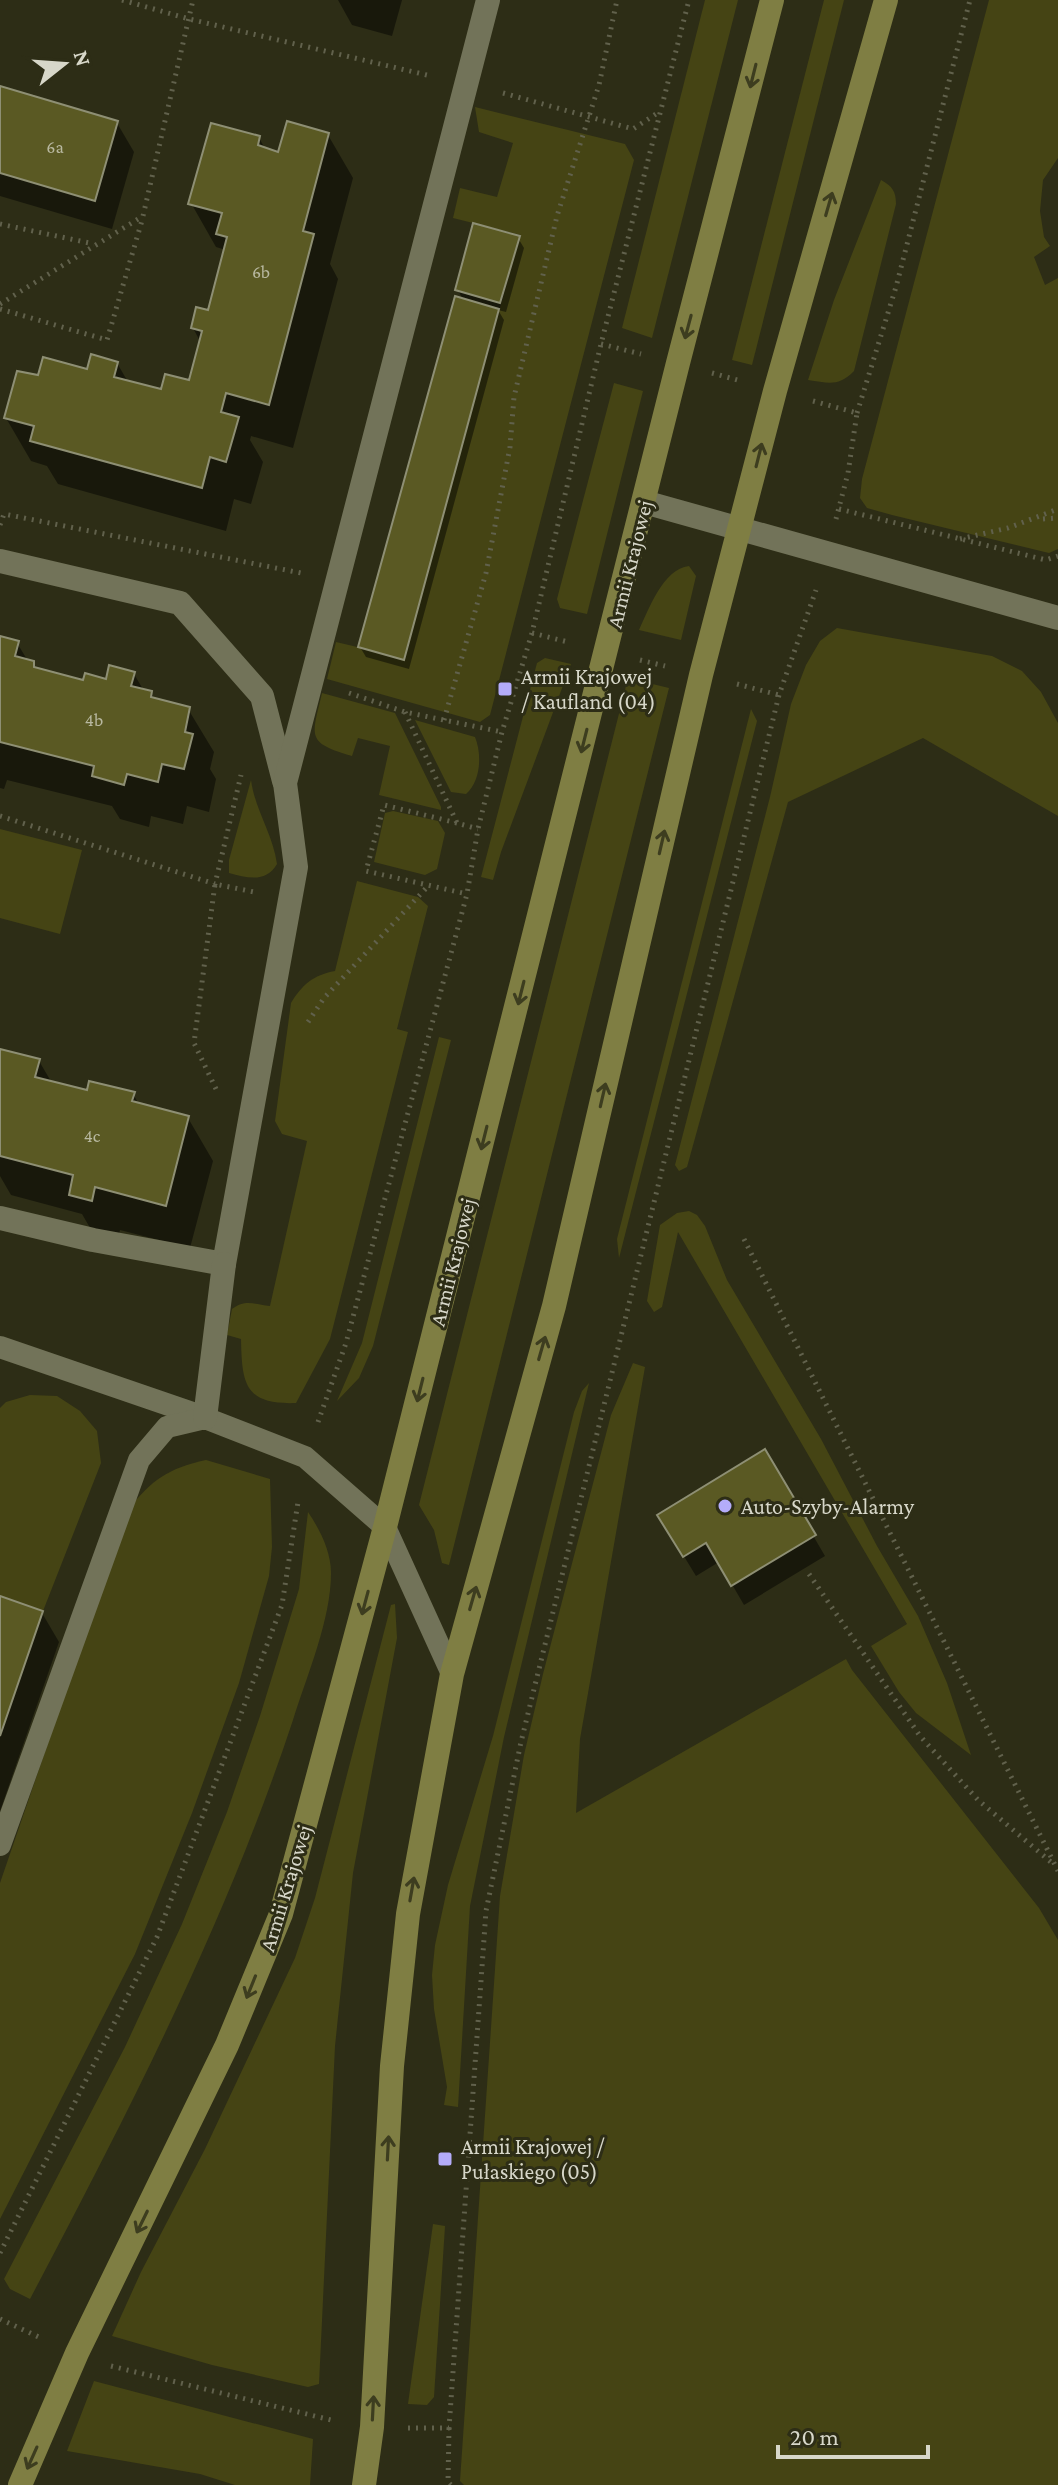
<svg xmlns="http://www.w3.org/2000/svg" width="1058" height="2485" viewBox="0 0 1058 2485" font-family="'Crimson Pro',serif">
<style>
.green{fill:#454414}
.shadow{fill:#0007}
.building{fill:#5a5923;stroke:#8e8f74;stroke-width:2}
.lines{fill:none;stroke-linecap:round;stroke-linejoin:round}
.path{stroke:#61614c;stroke-width:5;stroke-dasharray:2 6;stroke-linecap:butt}
.lane{stroke:#727359;stroke-width:22}
.street{stroke:#727359;stroke-width:24}
.secondary{stroke:#7f7e43;stroke-width:24}
.oneway{stroke:#3d3d1f}
.poi-dot{fill:#b4acf9;stroke:#2d2d16;stroke-width:3}
.labels{text-anchor:middle;stroke-width:6;stroke-linejoin:round;paint-order:stroke}
.number-label{font-size:18px;fill:#b8b8a0}
.street-label{font-size:22px;fill:#d7d7c9;stroke:#2d2d16}
.poi-label{font-size:22px;fill:#d7d7c9;stroke:#2d2d16;text-anchor:start}
</style>
<rect width="100%" height="100%" fill="#2d2d16"/>
<!-- green -->
<g class="green">
<polygon points="705,0 738,0 652,338 622,328"/>
<polygon points="824,0 844,0 752,365 732,360"/>
<polygon points="989,0 1058,0 1058,158 1043,180 1040,211 1044,237 1050,246 1034,257 1045,285 1058,278 1058,549 1049,553 892,515 867,508 860,498 862,479"/>
<polygon points="475,107 625,144 634,160 490,715 480,722 327,679 336,642 404,658 490,342 521,235 453,218 460,188 497,197 513,143 479,132"/>
<path d="M881 180C892 186 896 191 896 204L854 371C838 387 829 383 808 380L834 300Z"/>
<polygon points="614,383 643,391 587,614 560,608 557,599"/>
<path d="M689 566 696 576 681 640 639 630C649 609 663 569 689 566Z"/>
<polygon points="837,628 992,656 1022,671 1041,692 1058,723 1058,816 923,738 788,802 687,1167 679,1171 675,1165 770,797 791,704 806,665 820,641"/>
<polygon points="545,658 571,664 501,852 493,880 481,877 537,663"/>
<polygon points="628,678 669,688 449,1565 442,1563 434,1530 419,1505"/>
<path d="M322 693 395 713 441 807V810L379 795 390 746 358 738 352 756C305 742 312 737 322 693Z"/>
<polygon points="751,709 757,721 619,1258 617,1239"/>
<path d="M415 720 475 737C482 754 481 781 466 794L451 792Z"/>
<path d="M251 780C255 810 273 834 277 864 266 883 248 878 229 873V860Z"/>
<polygon points="393,811 438,821 445,833 437,869 425,875 374,862 385,813"/>
<polygon points="0,829 82,850 60,934 0,918"/>
<path d="M357 881 418 897 428 906 397 1029 408 1032 330 1339 296 1403C244 1405 242 1383 241 1339L227 1335 232 1309C245 1299 254 1304 270 1306L307 1141 282 1134 275 1121 291 1003C302 985 313 975 335 971Z"/>
<polygon points="439,1037 451,1040 373,1346 359,1378 337,1401 362,1343"/>
<polygon points="689,1211 697,1215 705,1226 727,1280 821,1439 877,1546 918,1616 947,1683 971,1755 916,1713 899,1692 871,1646 907,1624 678,1232 662,1307 654,1312 647,1301 660,1225 677,1213"/>
<polygon points="633,1363 645,1367 580,1739 576,1813 846,1659 852,1670 1039,1908 1058,1940 1058,2485 464,2485 460,2481 500,1896 524,1755 543,1674 611,1415"/>
<polygon points="589,1383 504,1737 470,1906 458,2107 444,2105 447,2087 434,2009 432,1975 435,1945 448,1885 493,1736 574,1412 582,1391"/>
<polygon points="30,1395 57,1396 80,1411 97,1431 101,1463 43,1611 0,1596 0,1408 6,1402"/>
<path d="M206 1460 270 1479 272 1547 269 1576 239 1683 192 1813 135 1954 0 2219V1883L128 1510C151 1480 169 1468 206 1460Z"/>
<path d="M308 1512C320 1530 331 1551 331 1573 331 1620 307 1675 293 1720 225 1925 130 2109 30 2299L10 2289 4 2279 125 2047 182 1924 227 1812 260 1716 299 1589Z"/>
<polygon points="395,1604 397,1638 353,1873 335,2046 319,2384 308,2387 212,2365 112,2336 141,2272 205,2149 295,1958 315,1898 391,1605"/>
<polygon points="433,2224 445,2226 434,2397 427,2405 408,2404"/>
<polygon points="94,2381 313,2439 310,2485 235,2485 200,2474 67,2451"/>
</g>
<!-- shadow -->
<g class="shadow">
<polygon points="338,0 402,0 392,36 352,25"/>
<polygon points="0,88 117,123 134,152 112,229 0,196"/>
<polygon points="328,135 353,178 330,264 338,279 293,448 251,436 250,440 263,462 251,504 234,499 226,531 58,484 47,466 31,461 6,418 40,377 89,372 117,363 128,382 162,391 190,383 201,343 193,328 209,312 226,250 216,247 191,203 259,138 266,150 279,154"/>
<polygon points="518,238 524,248 506,312 498,310 504,320 409,669 366,657 360,647 464,301 457,289"/>
<polygon points="0,638 17,643 28,661 33,663 37,670 85,683 107,682 134,674 144,691 151,693 156,701 188,709 214,752 210,769 216,779 209,812 187,806 183,824 151,816 149,827 120,819 112,806 7,780 4,789 0,788"/>
<polygon points="0,1051 39,1061 52,1083 88,1092 133,1094 140,1106 188,1118 213,1161 190,1248 120,1230 117,1243 96,1238 82,1214 11,1195 0,1176"/>
<polygon points="764,1452 825,1556 744,1605 719,1562 696,1576 671,1535"/>
<polygon points="0,1598 42,1613 59,1642 0,1811"/>
</g>
<!-- building -->
<g class="building">
<polygon points="0,86 118,121 95,201 0,173"/>
<polygon points="287,121 329,133 303,231 314,234 269,405 226,393 221,412 239,417 226,462 210,457 202,488 30,441 34,426 4,418 17,371 38,375 43,357 87,369 91,354 118,362 114,377 161,389 165,374 189,380 202,331 191,328 196,307 208,310 227,237 216,234 222,213 188,204 211,123 260,136 258,145 278,152"/>
<polygon points="473,223 520,236 500,303 455,290"/>
<polygon points="455,296 499,309 404,660 358,647"/>
<polygon points="0,636 19,641 15,656 34,661 34,667 83,680 85,673 106,679 109,665 135,672 131,686 152,691 151,697 190,707 185,732 193,734 184,769 162,764 158,782 127,774 124,785 92,776 94,766 0,742"/>
<polygon points="0,1049 40,1059 35,1077 87,1090 89,1081 135,1092 132,1101 189,1116 166,1206 95,1187 92,1201 69,1195 73,1175 0,1156"/>
<polygon points="765,1449 816,1535 731,1586 706,1543 683,1557 657,1515"/>
<polygon points="0,1596 43,1611 0,1736"/>
</g>
<g class="lines">
<!-- path -->
<g class="path">
<polyline points="122,0 189,19 431,76"/>
<polyline points="503,93 633,129 659,112"/>
<polyline points="0,224 94,244"/>
<polyline points="0,304 143,216 193,0"/>
<polyline points="0,309 107,340 143,217"/>
<polyline points="601,344 641,354"/>
<polyline points="712,373 741,381"/>
<polyline points="813,401 857,413 848,473 836,519"/>
<polyline points="857,413 896,287 970,0"/>
<polyline points="839,509 1046,560 1058,556"/>
<polyline points="1043,519 1058,518"/>
<polyline points="0,525 4,514 301,573"/>
<polyline points="960,539 1008,528 1058,509"/>
<polyline points="532,633 568,642"/>
<polyline points="640,660 665,666"/>
<polyline points="737,684 779,695"/>
<polyline points="349,693 405,712 502,732"/>
<polyline points="405,712 457,823 478,829"/>
<polyline points="444,720 486,573 510,447 514,397 557,216 599,85 617,0"/>
<polyline points="0,816 215,884 241,775"/>
<polyline points="457,823 384,805 366,871 467,894"/>
<polyline points="308,1022 324,998 429,885"/>
<polyline points="216,1089 194,1043 215,884 254,892"/>
<polyline points="744,1239 1058,1871"/>
<polyline points="318,1422 346,1343 467,894 478,829 502,732 532,633 601,344 689,0"/>
<polyline points="809,1574 920,1736 978,1800 1052,1863"/>
<polyline points="0,2253 157,1937 282,1605 298,1502"/>
<polyline points="0,2319 43,2339"/>
<polyline points="111,2366 335,2421"/>
<polyline points="408,2428 449,2428 486,1911 521,1742 779,695 816,590"/>
<polyline points="449,2428 448,2482 451,2485"/>
</g>
<!-- lane -->
<g class="lane">
<polyline points="0,1347 204,1417"/>
<polyline points="0,1845 139,1460 167,1427 205,1418 305,1457 385,1527 452,1674"/>
</g>
<!-- street -->
<g class="street">
<polyline points="644,502 1058,618"/>
<polyline points="0,561 180,603 262,696 284,781"/>
<polyline points="0,1218 93,1240 224,1264 296,867 285,783 488,0"/>
<polyline points="205,1418 224,1264"/>
</g>
<!-- secondary -->
<g class="secondary">
<polyline points="20,2485 77,2353 227,2045 281,1914 385,1527 678,363 772,0"/>
<polyline points="364,2485 372,2427 392,2066 408,1914 452,1674 554,1306 701,675 775,391 886,0"/>
</g>
</g>
<!-- one-way arrows -->
<defs><path id="oneway-shaft" d="M-6 0H5M1.5-3L5.5 0L1.5 3" fill="none" stroke-width="1.6" stroke-linecap="round" stroke-linejoin="round" transform="scale(2)"/></defs>
<g class="oneway">
<use href="#oneway-shaft" transform="translate(753 76) rotate(104)"/>
<use href="#oneway-shaft" transform="translate(829 204) rotate(-74)"/>
<use href="#oneway-shaft" transform="translate(688 327) rotate(105)"/>
<use href="#oneway-shaft" transform="translate(759 455) rotate(-76)"/>
<use href="#oneway-shaft" transform="translate(584 741) rotate(104)"/>
<use href="#oneway-shaft" transform="translate(662 842) rotate(-77)"/>
<use href="#oneway-shaft" transform="translate(521 993) rotate(104)"/>
<use href="#oneway-shaft" transform="translate(603 1095) rotate(-77)"/>
<use href="#oneway-shaft" transform="translate(484 1138) rotate(104)"/>
<use href="#oneway-shaft" transform="translate(542 1348) rotate(-74)"/>
<use href="#oneway-shaft" transform="translate(420 1390) rotate(104)"/>
<use href="#oneway-shaft" transform="translate(473 1598) rotate(-74)"/>
<use href="#oneway-shaft" transform="translate(365 1603) rotate(105)"/>
<use href="#oneway-shaft" transform="translate(412 1889) rotate(-80)"/>
<use href="#oneway-shaft" transform="translate(251 1987) rotate(112)"/>
<use href="#oneway-shaft" transform="translate(388 2148) rotate(-87)"/>
<use href="#oneway-shaft" transform="translate(142 2222) rotate(116)"/>
<use href="#oneway-shaft" transform="translate(373 2408) rotate(-87)"/>
<use href="#oneway-shaft" transform="translate(32 2458) rotate(114)"/>
</g>
<!-- markers -->
<g class="poi-dot">
<rect x="497" y="681" width="16" height="16" rx="4"/>
<circle cx="725" cy="1506" r="8"/>
<rect x="437" y="2151" width="16" height="16" rx="4"/>
</g>
<g class="labels">
<!-- number labels -->
<g class="number-label">
<text x="55" y="153">6a</text>
<text x="261" y="278">6b</text>
<text x="94" y="726">4b</text>
<text x="92" y="1142">4c</text>
</g>
<!-- street labels -->
<g class="street-label">
<text transform="translate(629 564) rotate(-76)" y="8">Armii Krajowej</text>
<text transform="translate(452 1262) rotate(-76)" y="8">Armii Krajowej</text>
<text transform="translate(285 1888) rotate(-73)" y="8">Armii Krajowej</text>
</g>
<!-- poi labels -->
<g class="poi-label">
<text x="521" y="684">Armii Krajowej<tspan x="521" dy="25">/ Kaufland (04)</tspan></text>
<text x="741" y="1514">Auto-Szyby-Alarmy</text>
<text x="461" y="2154">Armii Krajowej /<tspan x="461" dy="25">Pułaskiego (05)</tspan></text>
</g>
</g>
<!-- north arrow -->
<g transform="translate(64 64) rotate(73)" stroke="#2d2d16" stroke-width="6" paint-order="stroke">
<path d="M0-6L14 30L0 20L-14 30Z" fill="#d7d7c9"/>
<text y="-12" font-size="22" font-weight="bold" text-anchor="middle" fill="#d7d7c9">N</text>
</g>
<!-- scale -->
<path d="M778 2445v12h150v-12" fill="none" stroke="#d7d7c9" stroke-width="4"/>
<text x="790" y="2445" font-size="24" fill="#d7d7c9" stroke="#2d2d16" stroke-width="6" paint-order="stroke">20 m</text>
</svg>
